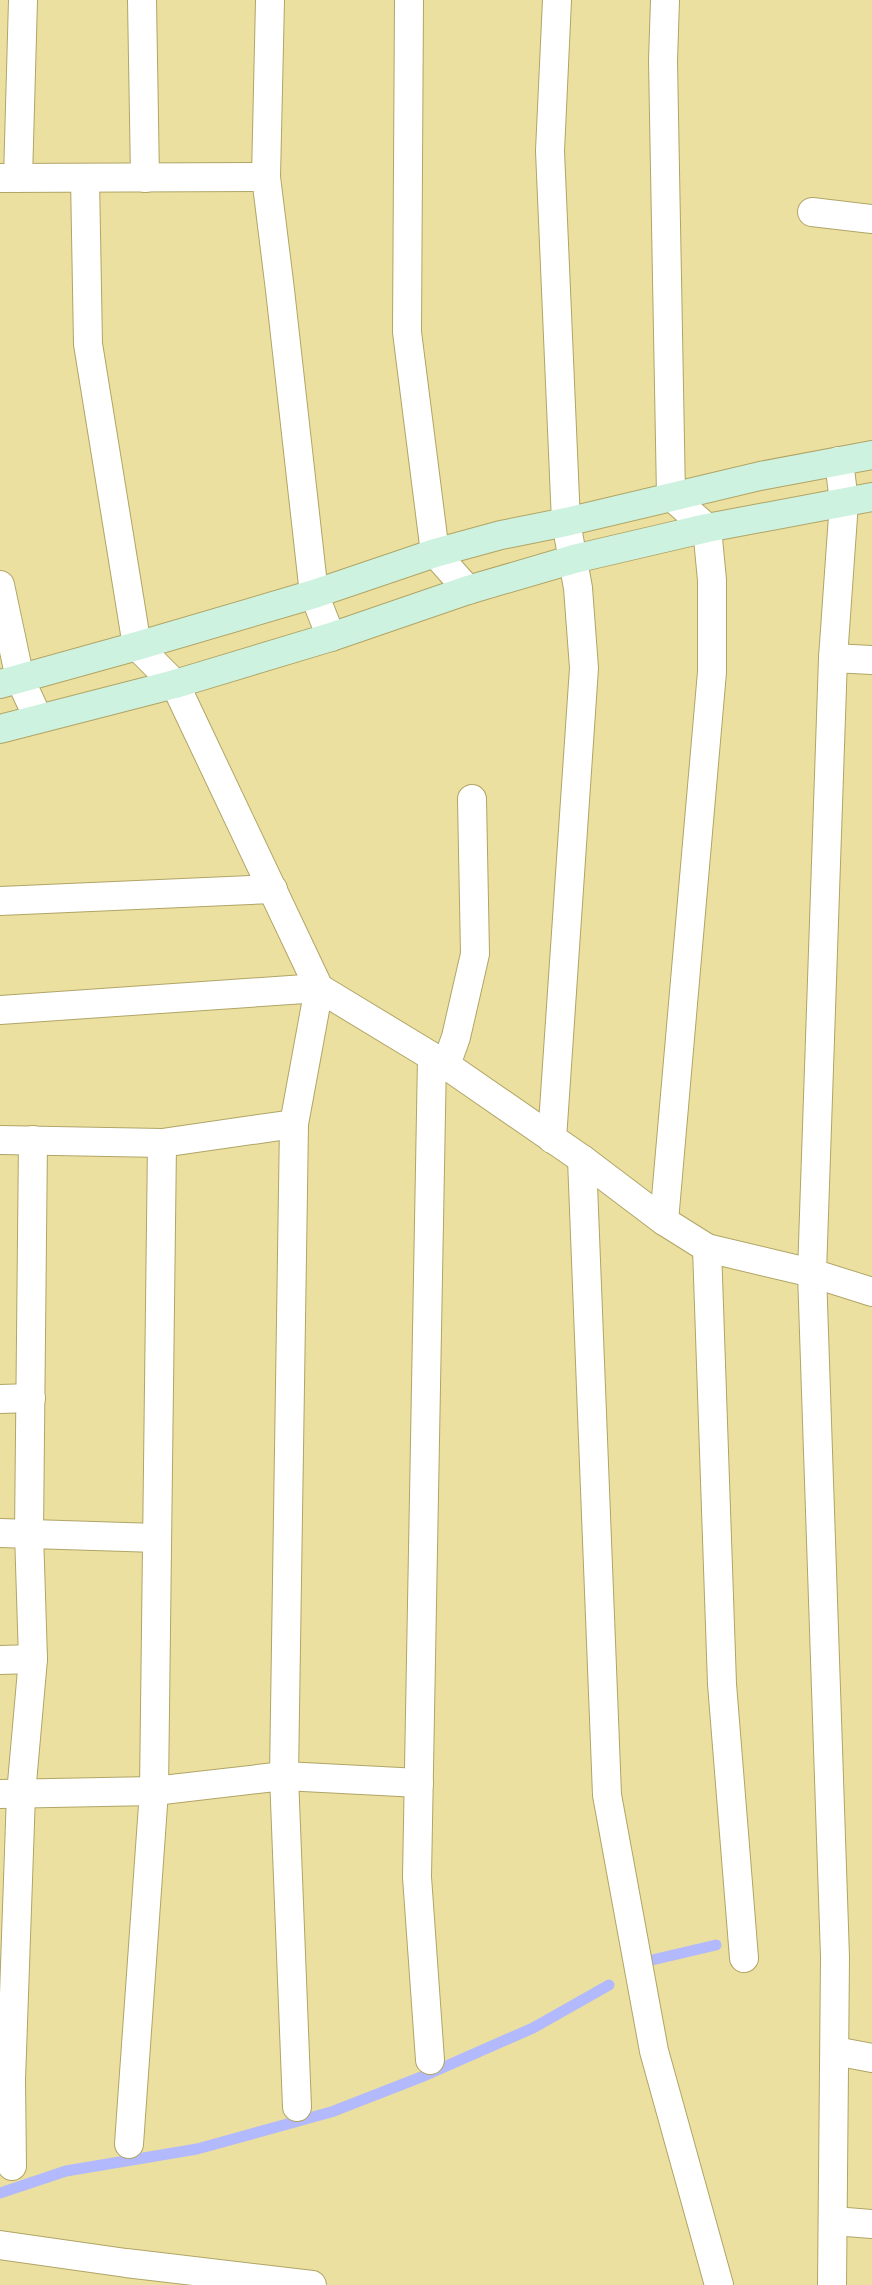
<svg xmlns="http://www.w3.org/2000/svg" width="872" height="2285" viewBox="0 0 872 2285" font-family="Merriweather,serif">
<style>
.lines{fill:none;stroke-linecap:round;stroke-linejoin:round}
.stream{stroke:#b2b9fc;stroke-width:11}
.street-casing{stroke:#b0a566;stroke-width:30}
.secondary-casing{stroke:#b0a566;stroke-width:30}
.street{stroke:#fff;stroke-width:28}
.secondary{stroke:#cef2e0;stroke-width:28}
</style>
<rect width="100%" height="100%" fill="#ece0a0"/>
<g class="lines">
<!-- stream -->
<g class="stream">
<polyline points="652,1960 716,1945"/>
<polyline points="0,2193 66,2171 197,2149 331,2112 426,2075 533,2028 609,1985"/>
</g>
<!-- street casing -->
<g class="street-casing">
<g id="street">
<polyline points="142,0 145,178"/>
<polyline points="270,0 266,177 280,290 314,594 331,637"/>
<polyline points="409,0 407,332 435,553 468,590"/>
<polyline points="0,178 266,177"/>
<polyline points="18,178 23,0"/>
<polyline points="85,178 88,344 137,646 175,684 319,988 446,1065 582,1159 664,1221 707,1248 812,1273 872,1292"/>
<polyline points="812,212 872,219"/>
<polyline points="0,585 20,679 38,718"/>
<polyline points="833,658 872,660"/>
<polyline points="0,901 273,889"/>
<polyline points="0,1010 319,988 294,1124 284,1776 297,2107"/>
<polyline points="446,1065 456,1037 475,954 472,799"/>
<polyline points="552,1139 584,668 578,588 566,522 550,151 557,0"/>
<polyline points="0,1140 162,1143 294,1124"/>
<polyline points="582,1159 607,1795 654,2051 719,2285"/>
<polyline points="664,1221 712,672 712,580 707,528 671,496 663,61 665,0"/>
<polyline points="707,1248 722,1684 744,1958"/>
<polyline points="0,1399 31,1398"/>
<polyline points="0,1533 157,1538"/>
<polyline points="0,1660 33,1659"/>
<polyline points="0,1794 154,1791 284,1776 419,1783"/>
<polyline points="835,2051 872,2058"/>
<polyline points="430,2060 417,1877 432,1058"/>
<polyline points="129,2144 154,1791 162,1143"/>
<polyline points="12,2166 11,2080 21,1794 33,1659 29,1533 33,1140"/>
<polyline points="834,2221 872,2224"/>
<polyline points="0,2245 126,2263 312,2285"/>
<polyline points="832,2285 835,1957 812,1273 833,658 844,502 839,461"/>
</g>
</g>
<!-- secondary casing -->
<g class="secondary-casing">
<g id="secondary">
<polyline points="0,684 137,646 314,594 435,553 501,535 566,522 760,476 872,455"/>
<polyline points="0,729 175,684 331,637 468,590 574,559 707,528 872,497"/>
</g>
</g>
<!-- street -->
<use href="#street" class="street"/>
<!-- secondary -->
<use href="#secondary" class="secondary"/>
</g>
</svg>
